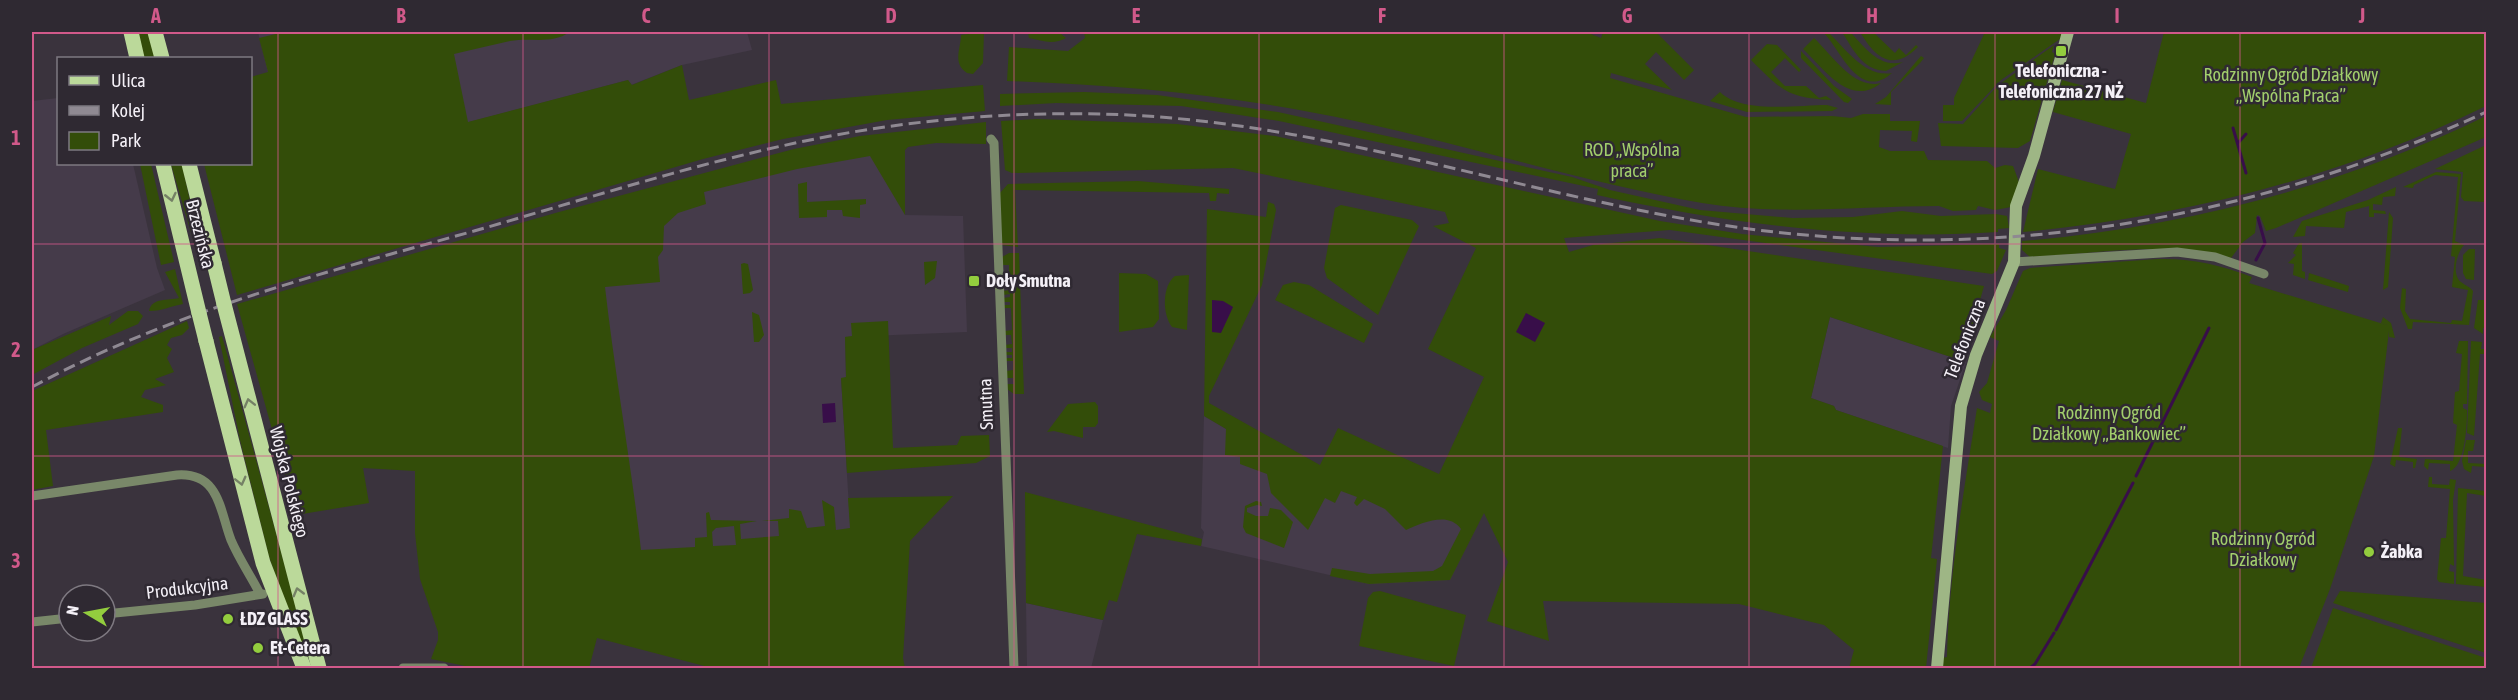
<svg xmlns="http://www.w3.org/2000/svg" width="2518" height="700" viewBox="0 0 2518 700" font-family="'Asap Condensed',sans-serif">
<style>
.built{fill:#453b4a}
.green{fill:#334d09;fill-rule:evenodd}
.water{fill:#380e49}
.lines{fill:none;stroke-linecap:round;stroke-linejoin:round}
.stream{stroke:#380e49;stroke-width:3}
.street{stroke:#798869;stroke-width:9}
.secondary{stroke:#9eb685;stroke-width:12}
.primary{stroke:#bbd99a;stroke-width:15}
.rail{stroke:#8f8992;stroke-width:3;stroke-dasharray:12 6;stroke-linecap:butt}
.primary-bridge{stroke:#bbd99a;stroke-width:15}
.oneway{stroke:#758166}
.grid{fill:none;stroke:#d1598a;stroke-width:1.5;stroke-opacity:0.55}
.poi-dot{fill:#93cd3e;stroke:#2f2932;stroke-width:2}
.labels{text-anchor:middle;stroke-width:5;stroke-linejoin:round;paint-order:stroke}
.poi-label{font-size:18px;font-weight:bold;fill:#f4f0f7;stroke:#2f2932;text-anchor:start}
.park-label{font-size:18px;fill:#a2cf6c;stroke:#2f2932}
.street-label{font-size:18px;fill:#f4f0f7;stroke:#2f2932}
.neatline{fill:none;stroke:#d1598a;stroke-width:2}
.grid-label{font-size:20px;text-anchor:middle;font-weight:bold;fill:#d1598a}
</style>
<rect width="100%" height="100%" fill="#3a333d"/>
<!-- built -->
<g class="built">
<polygon points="258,32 747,32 752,50 682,65 631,85 628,80 292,169"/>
<polygon points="58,98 58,164 133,164 157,268 165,290 63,334 32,350 32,101"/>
<polygon points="905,150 905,215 963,216 967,332 845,337 846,378 841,378 851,539 637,556 592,277 612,220 751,177 825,161"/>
<polygon points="1830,317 1966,362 1951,406 1948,448 1836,410 1834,406 1811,398"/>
<polygon points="1204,416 1315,480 1484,512 1450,580 1369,584 1201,546 1204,532 1201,528"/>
<polygon points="1026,603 1103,620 1091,668 1027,668"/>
</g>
<!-- green -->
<g class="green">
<polygon points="138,32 149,32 156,58 144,58"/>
<path d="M284 32H570C550 45 532 37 510 41 491 45 472 50 454 54L468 122 628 80 632 85 682 65 689 100 776 80 781 104 983 85 985 111 887 120 783 139 703 159 237 295 204 164H250L251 77 268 72 259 38Z"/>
<path d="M984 32 983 63 973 74 967 73C952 63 961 48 961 35Z"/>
<path d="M1028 32 1060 33 1066 38C1054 45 1042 41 1029 38Z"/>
<path d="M1070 32H1586L1601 38 1603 32H1656L1694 70 1684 80 1656 52 1645 64 1672 90 1611 73 1610 78 1746 117 1832 116 1851 118 1863 114H1890V121H1920L1917 142 1911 141 1912 131 1880 130 1879 147 1890 151H1924L1928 160 1987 161 1995 168 2005 165 2013 166 2019 182 2011 207 1995 210 1978 206 1976 210 1953 211 1939 206C1861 206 1779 216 1702 203 1586 183 1470 146 1355 121 1240 96 1126 85 1007 81L1009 47 1068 51 1085 38 1084 32Z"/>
<path d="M1823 32H1828C1845 48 1865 78 1892 73 1859 102 1841 50 1823 32Z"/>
<path d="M1842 32H1850C1864 46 1879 69 1903 62L1886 71C1862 70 1853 49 1842 32Z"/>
<path d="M1860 32H1873L1895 53 1899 48 1906 55 1916 45 1918 47C1892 73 1875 57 1860 32Z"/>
<polygon points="1985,32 2062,32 2060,39 2001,80 1962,121 1943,121 1943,105 1954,105 1954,98"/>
<path d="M2164 32H2486V106C2342 177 2183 217 2023 232L2038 169 2115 189 2131 134 2053 112 2062 80 2146 103Z"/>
<path d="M1814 38C1832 55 1854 90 1881 83 1850 108 1824 69 1803 49Z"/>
<path d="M1767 44 1777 45 1801 70 1799 72 1785 58 1771 72 1785 86H1806L1819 98 1826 96 1832 100C1788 98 1782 91 1751 60Z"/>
<polygon points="2054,45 2052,52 2055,54 2030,141 2018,148 1941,146 1938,123 1963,124 1997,86"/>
<polygon points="1801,51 1834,86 1852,99 1848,103 1844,102 1801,58"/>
<polygon points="1921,56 1924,58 1920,63 1891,92 1891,105 1875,104 1886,97"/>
<path d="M1084 92 1157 95 1278 112 1572 177 1610 190 1700 210 1793 218 1853 217 1902 211 1941 216 1996 214 2007 216 2009 228 1998 229V232C1862 241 1729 224 1597 195L1598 189 1279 121 1181 106 1056 103 1000 106V94Z"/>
<path d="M1720 92C1742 114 1797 105 1827 105L1838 108 1832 111 1747 112 1710 101Z"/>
<path d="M2486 116V137L2276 228 2266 231 2260 216 2257 215 2255 233 2243 242 2231 258C2165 240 2097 254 2030 257L2022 250V241C2181 228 2342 186 2486 116Z"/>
<path d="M1037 119 1177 124 1275 136 1660 221 1742 234 1878 247 1999 244V248L2006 250 1997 271 1992 274 1670 230 1564 238 1569 252 1593 245 1660 238 1984 286 1963 361 1830 317 1811 398 1834 406 1836 410 1943 446 1931 558 1937 559 1926 668H1849L1854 650 1824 625 1739 604 1543 601 1549 641 1487 621 1508 562 1484 513 1450 580 1369 584 1330 576 1332 568 1370 574 1433 571 1442 566 1461 529C1448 511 1422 523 1406 530L1385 509 1364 499 1357 506 1354 503 1357 497 1341 491 1335 503 1325 498 1308 530 1271 493 1267 474 1240 464V457L1225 455 1226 429 1204 416 1207 209 1266 217 1268 202 1274 204 1276 210 1262 285 1209 396V403L1320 465 1338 428 1439 474 1484 377 1428 349 1476 248 1433 226 1449 223 1445 212 1233 168 1012 173 1005 170 1001 121Z"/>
<path d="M986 122V144L936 143 908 147 905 150V215L870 156 797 169 704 192 706 204 678 213 664 226 663 250 658 257 660 282 605 287C615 375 631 463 641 550L695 547V538L707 537 706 513 709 512 711 520 757 521 740 524 741 539 779 536 778 521H762L789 518V509L801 511 807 528 825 526 822 500 834 507 836 530 850 528 848 498 953 496 910 541 903 658 905 668H712L597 638 589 668H475L431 659 438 640V632L420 579 415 533V471L363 468 369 503 296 515 237 304 559 212 794 149 860 136ZM734 526 736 545 713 546 712 532 716 528Z"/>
<polygon points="2486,145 2486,202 2464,201 2461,197 2463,172 2435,169"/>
<polygon points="140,164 151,164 174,262 161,265"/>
<polygon points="171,164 182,164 204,266 201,267"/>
<path d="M2436 172 2461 174 2455 241 2464 245C2457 252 2451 274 2461 282 2466 286 2469 286 2473 291L2469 325 2413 322 2412 329H2408L2400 308 2402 288 2406 289 2405 311 2410 319 2451 323 2452 320 2462 321 2468 290 2452 287 2455 257 2451 256 2458 177 2435 175 2414 185 2413 188 2403 187Z"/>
<polygon points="1138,181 1229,189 1229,194 1217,193 1216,201 1210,201 1209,193 1015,190 1018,247 1001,245 999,194 1008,184"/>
<polygon points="807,182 807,202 866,199 866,204 860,205 860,218 843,216 842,210 827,210 827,217 799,218 798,184"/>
<polygon points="2396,187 2395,196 2383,197 2382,205 2373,204 2373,210 2385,211 2386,214 2374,213 2374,217 2369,217 2369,206 2346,212 2344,228 2306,226 2305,236 2293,237 2302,221 2368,200"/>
<polygon points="1341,205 1412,220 1419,226 1378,315 1327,278 1324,268 1335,208"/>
<polygon points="2389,212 2393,218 2388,287 2383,290"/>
<polygon points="2299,243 2302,243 2302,271 2305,272 2305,279 2293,275 2294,264 2288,263 2296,255 2293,253"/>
<polygon points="2469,249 2475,249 2474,280 2466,279 2463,273 2463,255"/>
<polygon points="1009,253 1019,253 1024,394 1014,394 1007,389 1007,384 1014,384 1013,378 1007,378 1006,371 1013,370 1013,361 1006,361 1006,358 1012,358 1012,355 1006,355 1006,352 1012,352 1012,348 1005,348 1005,345 1012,344 1011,335 1005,335 1005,331 1012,330 1011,308 1004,308 1004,305 1010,305 1010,302 1004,302 1003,298 1010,297 1010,294 1003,295 1003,291 1010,290 1009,281 1003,281 1003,277 1009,277 1009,265 1003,265 1002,257"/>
<path d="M2158 259C2191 258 2221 265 2252 277L2249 283 2390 326 2381 323 2383 317 2391 323 2395 338 2389 337V331L2374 456 2330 589 2299 668H1941L1942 658 1947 657C1949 573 1964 491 1977 408L1990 413 1992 404 1982 400 1979 392 1987 383 1999 341 1990 337 2006 310 2023 271 2030 268Z"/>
<polygon points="937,261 935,278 925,285 924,262"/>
<polygon points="744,263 748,264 753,290 750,293 743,294 741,264"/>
<path d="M175 269 183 304C170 306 164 311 149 311 152 297 168 301 179 298L165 272Z"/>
<polygon points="1119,273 1146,274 1158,281 1159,319 1153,327 1119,332"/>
<polygon points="2309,273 2349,286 2348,292 2308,280"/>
<path d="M1189 275 1187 330 1172 327C1162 314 1162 286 1175 276Z"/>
<polygon points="1294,282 1309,285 1373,324 1364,343 1275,300 1283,285"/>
<polygon points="2478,300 2486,300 2486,328 2483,328 2483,334 2474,328"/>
<polygon points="128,311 138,311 143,316 138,324 82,348 32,375 32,350 111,316 109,325"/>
<polygon points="752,312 759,315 764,335 759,342 754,342"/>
<polygon points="187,321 189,328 182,335 171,338 167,345 172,349 167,358 174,372 155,379 166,385 145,390 141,397 163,405 163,412 46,430 53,486 32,490 32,391"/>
<polygon points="888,321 893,448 957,445 961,436 989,435 990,456 976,463 847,473 841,378 846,377 845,337 852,336 851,323"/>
<polygon points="222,336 310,657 305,659 269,557 240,440 219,337"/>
<path d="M2459 341H2468L2467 404H2463V408L2467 410C2467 426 2465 466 2450 471V464L2429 463 2428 470 2424 466 2425 459 2453 461 2457 425 2453 423 2455 392 2459 391 2462 354 2456 353Z"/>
<polygon points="2471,341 2482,342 2481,349 2486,349 2486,354 2480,354 2474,436 2467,433"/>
<polygon points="1095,402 1098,406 1098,423 1095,427 1083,427 1083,438 1054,431 1047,432 1068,404"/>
<polygon points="2398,428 2402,428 2399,457 2417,459 2415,468 2413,468 2413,462 2396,460 2395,467 2390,464"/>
<polygon points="2466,440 2475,440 2473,451 2468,451 2468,463 2486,464 2486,467 2472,466 2471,473 2464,469 2462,461"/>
<polygon points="2429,477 2432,477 2432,484 2449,485 2450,479 2456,480 2453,500 2454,566 2450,564 2449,571 2454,572 2454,584 2439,582 2437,579 2441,538 2446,538 2450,489 2428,487"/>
<polygon points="2458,488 2486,491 2486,496 2467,493 2463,576 2486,580 2486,587 2456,584"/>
<polygon points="1025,492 1202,539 1201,546 1137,534 1117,602 1109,600 1103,620 1026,603"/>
<polygon points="1256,501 1261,502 1262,506 1257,505 1247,508 1247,512 1256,516 1268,516 1270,508 1281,510 1293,522 1284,548 1246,533 1243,527 1245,506"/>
<polygon points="1380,591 1466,615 1454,666 1359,646 1368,598 1373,592"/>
<polygon points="2340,591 2486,603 2486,653 2333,603"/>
<polygon points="2333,608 2486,658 2486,668 2311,668"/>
</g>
<!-- water -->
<g class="water">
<polygon points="1212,300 1223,301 1233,307 1221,333 1212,332"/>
<polygon points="1526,313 1545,323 1535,342 1516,332"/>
<polygon points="835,403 836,422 823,423 822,404"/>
</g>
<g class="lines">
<!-- stream -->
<g class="stream">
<polyline points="2233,128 2246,173"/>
<polyline points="2238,143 2246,134"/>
<polyline points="2256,260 2265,243 2258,218"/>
<polyline points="2136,476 2209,328"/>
<polyline points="2056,630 2133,483"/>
<polyline points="2030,668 2035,664 2054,633"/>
</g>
<!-- street -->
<g class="street">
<polyline points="991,139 994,143 1014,668"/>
<polyline points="2014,262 2177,252 2215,257 2264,274"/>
<path d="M32 496 177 475C220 472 220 512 231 540 239 559 251 576 260 594"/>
<polyline points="105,614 195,605 263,594"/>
<polyline points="32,622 69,618"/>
<polyline points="403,668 444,668"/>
</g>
<!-- secondary -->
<polyline class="secondary" points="1937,668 1961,406 1976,355 2014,262 2016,206 2034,156 2068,32"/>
<!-- primary -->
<g class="primary">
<polyline points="131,32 137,58"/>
<polyline points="155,32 162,58"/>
<polyline points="163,164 199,313"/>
<polyline points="189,164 214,263"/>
<polyline points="224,304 319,668"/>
<polyline points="206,341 263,563 304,668"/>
</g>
<!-- rail -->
<path class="rail" d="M32 387C170 312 323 273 474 231 583 200 693 164 805 141 916 118 1032 109 1146 116 1324 128 1494 183 1669 216 1951 270 2227 232 2486 112"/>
<!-- primary-bridge -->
<g class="primary-bridge">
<polyline points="214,263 224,304"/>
<polyline points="199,313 206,341"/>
</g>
</g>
<!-- one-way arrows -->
<defs><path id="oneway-chevron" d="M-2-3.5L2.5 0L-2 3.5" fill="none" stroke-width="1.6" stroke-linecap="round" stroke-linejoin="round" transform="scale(1.5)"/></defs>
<g class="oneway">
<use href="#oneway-chevron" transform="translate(171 197) rotate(77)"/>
<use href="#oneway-chevron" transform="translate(249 403) rotate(-104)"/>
<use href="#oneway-chevron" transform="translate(241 481) rotate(76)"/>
<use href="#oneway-chevron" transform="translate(298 592) rotate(-105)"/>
</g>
<!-- grid -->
<path class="grid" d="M278 32V668M523 32V668M769 32V668M1014 32V668M1259 32V668M1504 32V668M1749 32V668M1995 32V668M2240 32V668M32 244H2486M32 456H2486"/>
<!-- markers -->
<g class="poi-dot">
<rect x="2055" y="45" width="12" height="12" rx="3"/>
<rect x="968" y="275" width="12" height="12" rx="3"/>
<circle cx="2369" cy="552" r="6"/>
<circle cx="228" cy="619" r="6"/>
<circle cx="258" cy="648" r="6"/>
</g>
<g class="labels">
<!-- poi labels -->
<g class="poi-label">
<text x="2061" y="77" text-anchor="middle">Telefoniczna -<tspan x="2061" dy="21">Telefoniczna 27 NŻ</tspan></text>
<text x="986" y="287">Doły Smutna</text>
<text x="2381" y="558">Żabka</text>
<text x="240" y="625">ŁDZ GLASS</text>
<text x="270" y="654">Et-Cetera</text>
</g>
<!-- park labels -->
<g class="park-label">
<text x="2291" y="81">Rodzinny Ogród Działkowy<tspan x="2291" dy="21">„Wspólna Praca”</tspan></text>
<text x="1632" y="156">ROD „Wspólna<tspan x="1632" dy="21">praca”</tspan></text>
<text x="2109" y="419">Rodzinny Ogród<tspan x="2109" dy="21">Działkowy „Bankowiec”</tspan></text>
<text x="2263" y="545">Rodzinny Ogród<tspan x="2263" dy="21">Działkowy</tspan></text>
</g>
<!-- street labels -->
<g class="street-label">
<text transform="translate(200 234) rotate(76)" y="6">Brzezińska</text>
<text transform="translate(1965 339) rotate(-69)" y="6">Telefoniczna</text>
<text transform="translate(986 404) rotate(-92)" y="6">Smutna</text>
<text transform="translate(289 482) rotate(76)" y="6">Wojska Polskiego</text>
<text transform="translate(187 588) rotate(-7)" y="6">Produkcyjna</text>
</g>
</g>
<!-- border -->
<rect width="2518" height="700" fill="none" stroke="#2f2932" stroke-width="66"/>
<!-- legend -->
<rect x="57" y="57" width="195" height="108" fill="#2f2932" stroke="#7e7981" stroke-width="1.5"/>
<rect x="69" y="76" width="30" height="9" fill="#bbd99a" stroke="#7e7981" stroke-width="1.5"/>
<text x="111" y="87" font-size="18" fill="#f4f0f7">Ulica</text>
<rect x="69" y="106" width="30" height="9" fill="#8f8992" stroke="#7e7981" stroke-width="1.5"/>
<text x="111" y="117" font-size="18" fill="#f4f0f7">Kolej</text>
<rect x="69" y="132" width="30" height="18" fill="#334d09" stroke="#7e7981" stroke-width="1.5"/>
<text x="111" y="147" font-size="18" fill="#f4f0f7">Park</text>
<!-- north arrow -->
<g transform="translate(87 613) rotate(280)"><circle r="28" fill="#2f2932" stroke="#7e7981" stroke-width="1.5"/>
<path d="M0-4.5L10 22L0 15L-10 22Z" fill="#93cd3e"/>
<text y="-9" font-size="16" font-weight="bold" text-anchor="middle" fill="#f4f0f7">N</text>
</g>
<rect x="33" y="33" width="2452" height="634" class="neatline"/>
<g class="grid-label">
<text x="156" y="23">A</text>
<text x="401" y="23">B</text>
<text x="646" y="23">C</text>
<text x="891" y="23">D</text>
<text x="1136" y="23">E</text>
<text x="1382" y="23">F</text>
<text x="1627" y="23">G</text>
<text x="1872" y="23">H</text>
<text x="2117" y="23">I</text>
<text x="2362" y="23">J</text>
<text x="16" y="145">1</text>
<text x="16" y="357">2</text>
<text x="16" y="568">3</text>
</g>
</svg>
